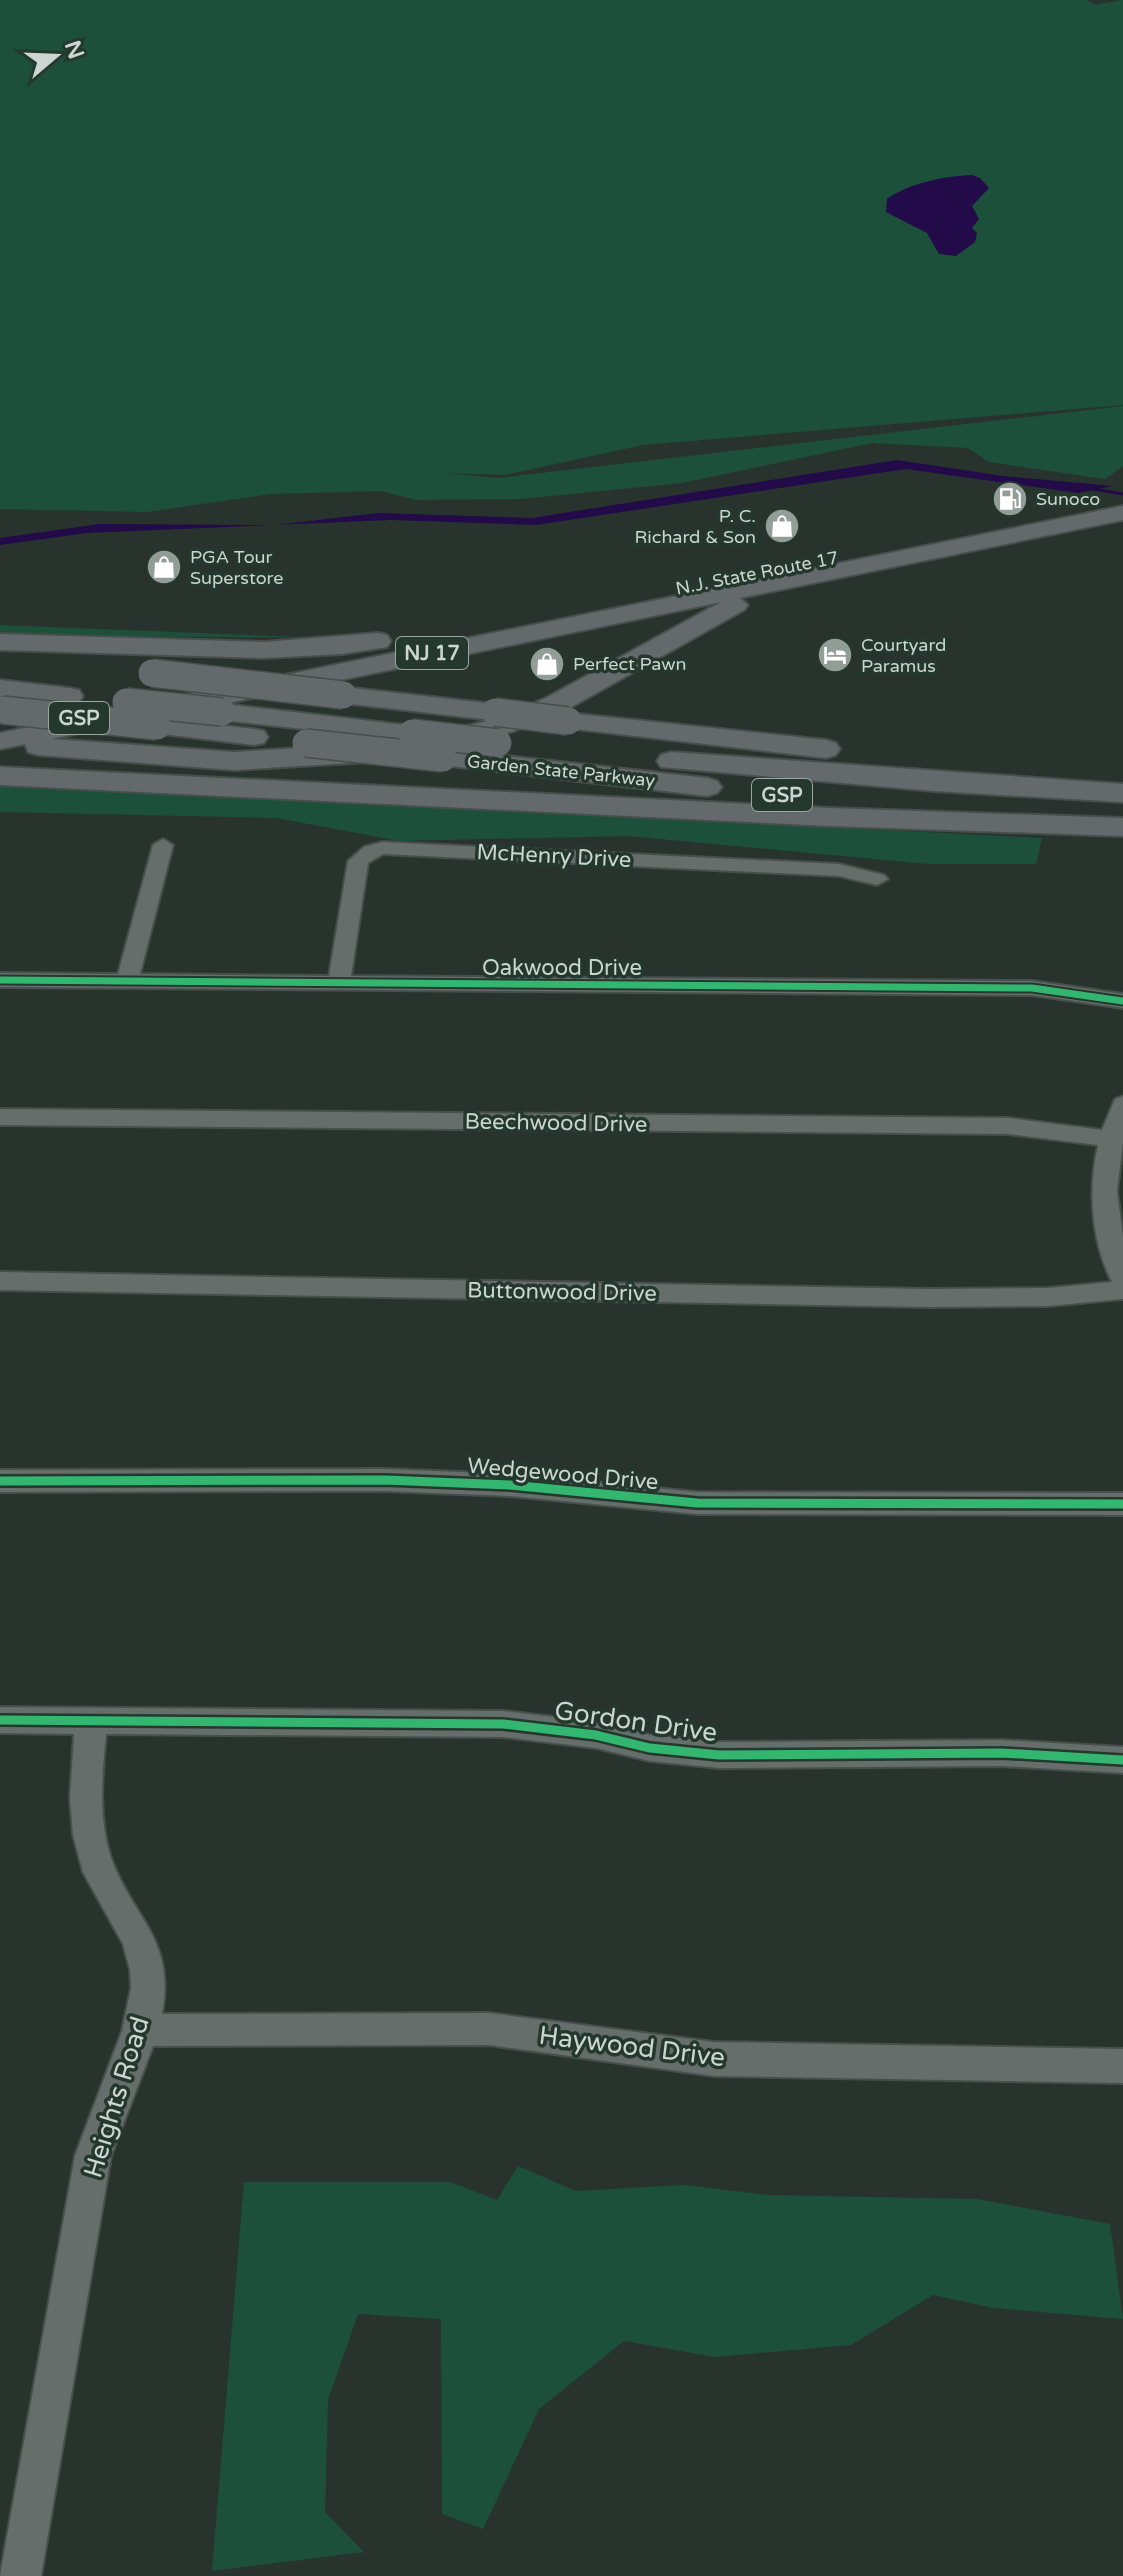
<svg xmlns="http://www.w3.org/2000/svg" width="1123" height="2576" viewBox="0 0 1123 2576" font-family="'Varela Round',sans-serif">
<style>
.green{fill:#1c503b}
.water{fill:#220b48}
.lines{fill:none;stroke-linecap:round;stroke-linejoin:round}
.stream{stroke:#220b48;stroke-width:3}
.minor-casing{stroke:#464f4b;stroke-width:4}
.highway-casing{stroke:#464f4b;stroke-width:4}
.minor{fill:#656e6a;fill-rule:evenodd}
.highway{fill:#646a6c;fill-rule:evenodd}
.highway-bridge-casing{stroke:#464f4b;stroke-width:30;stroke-linecap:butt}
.highway-bridge{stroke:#646a6c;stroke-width:27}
.cycleway-far1-casing{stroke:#24382e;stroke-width:11}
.cycleway-casing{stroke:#24382e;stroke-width:14}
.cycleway-far1{stroke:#33b770;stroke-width:7}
.cycleway{stroke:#33b770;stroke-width:9}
.labels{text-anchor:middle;stroke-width:7;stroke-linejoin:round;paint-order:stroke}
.far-poi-label{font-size:18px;fill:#cad6cf;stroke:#24382e;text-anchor:start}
.far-street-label{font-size:18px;fill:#cad6cf;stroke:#24382e}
.shield{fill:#24382e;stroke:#98a79f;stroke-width:2}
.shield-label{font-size:20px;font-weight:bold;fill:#cad6cf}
.street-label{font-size:22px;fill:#cad6cf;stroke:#24382e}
.near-street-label{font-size:26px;fill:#cad6cf;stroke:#24382e}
</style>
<rect width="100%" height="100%" fill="#29332e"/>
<!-- green -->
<g class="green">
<polygon points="0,0 1087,0 1095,5 1123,0 1123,405 643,445 505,475 444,473 498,478 1123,406 1123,466 1105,479 989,462 968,448 872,443 682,483 521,499 417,500 381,491 271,494 147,512 0,509"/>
<polygon points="0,625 323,638 0,635"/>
<polygon points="0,785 1042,838 1036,864 929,864 628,836 400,841 276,818 0,812"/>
<polygon points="518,2166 576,2191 684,2185 768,2195 977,2199 1110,2224 1123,2319 993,2308 933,2295 851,2345 715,2357 624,2341 539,2409 483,2529 442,2514 441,2319 358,2314 328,2400 325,2512 364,2552 212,2571 244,2182 450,2182 497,2200"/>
</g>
<!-- water -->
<g class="water">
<path d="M972 175 980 178 989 188 972 206 979 219 972 228 977 233 975 242 956 256 939 254 927 233 886 212 887 199C909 183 945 176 972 175Z"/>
<polygon points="897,460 1003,476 1113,486 1078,493 906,469 536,525 391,520 87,533 0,545 0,538 100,524 276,525 378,513 532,518"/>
</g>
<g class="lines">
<!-- stream -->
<polyline class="stream" points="1094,489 1123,494"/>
<!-- minor casing -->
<g class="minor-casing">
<g id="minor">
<polygon points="163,839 173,845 140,974 329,976 348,861 364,847 382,842 839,864 884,875 888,879 877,885 839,876 383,854 368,863 351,976 1032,981 1123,994 1123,1008 1032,995 0,987 0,973 118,974 153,845"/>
<path d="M1123 1096V1142L1117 1191 1123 1237V1299L1048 1306 930 1307 0 1290V1272L930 1289 1048 1288 1112 1282C1091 1241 1088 1189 1098 1145L1008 1134 0 1125V1109L1008 1118 1102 1130 1115 1099Z"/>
<polygon points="385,1469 510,1474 697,1492 1123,1493 1123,1515 697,1514 510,1496 385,1491 0,1492 0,1470"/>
<path d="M0 1707 503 1711 596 1722 650 1735 719 1742 1002 1740 1123 1747V1773L1002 1766 719 1768 650 1761 596 1748 503 1737 106 1734C102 1775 98 1818 111 1858 133 1919 176 1939 162 2014L489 2013 714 2042 1123 2049V2083L714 2076 489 2045 153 2046 111 2156 41 2576H0L75 2156 122 2031 131 1988 130 1970 123 1944 83 1872 73 1835 70 1798 74 1734 0 1733Z"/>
</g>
</g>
<!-- highway casing -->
<g class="highway-casing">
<g id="highway">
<polygon points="1123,506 1123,520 740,598 748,605 744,610 566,710 514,731 441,749 431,747 427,741 431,735 491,720 343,703 333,701 329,695 333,689 343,687 495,704 505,706 508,714 546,698 721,602 223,704 422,727 426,733 422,739 412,741 222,720 212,718 208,712 217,705 161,716 151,714 147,708 151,702 161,700"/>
<polygon points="378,633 387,635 391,641 387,647 342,654 264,658 0,650 0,634 264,642"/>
<polygon points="0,680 69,688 79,690 83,696 79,702 69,704 0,696"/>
<polygon points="105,711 115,713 119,719 115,725 52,739 234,752 368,744 378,747 382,753 378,759 368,762 234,770 38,755 28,752 25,744 0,749 0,733"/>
<polygon points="568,713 826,740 836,743 840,749 836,755 826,758 558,727 554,721 558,715"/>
<polygon points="157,718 254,729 264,731 268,737 264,743 254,745 147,732 143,726 147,720"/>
<polygon points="443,749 707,778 717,781 722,787 717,793 707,796 433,764 429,758 433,752"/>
<polygon points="671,752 1123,784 1123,802 934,791 661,767 657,761 661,755"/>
<polygon points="0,767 830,808 1123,818 1123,836 830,826 0,785"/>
</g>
</g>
<!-- minor -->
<use href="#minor" class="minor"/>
<!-- highway -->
<use href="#highway" class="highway"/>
<!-- highway-bridge casing -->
<g class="highway-bridge-casing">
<g id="highway-bridge">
<polyline points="152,673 343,695"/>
<polyline points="126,702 222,712"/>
<polyline points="2,710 157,726"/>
<polyline points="495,712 568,721"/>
<polyline points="412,733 498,743"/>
<polyline points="306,743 443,758"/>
</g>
</g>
<!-- highway-bridge -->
<use href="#highway-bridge" class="highway-bridge"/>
<!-- cycleway-far1 casing -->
<g class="cycleway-far1-casing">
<polyline id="cycleway-far1" points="0,980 1032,988 1123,1001"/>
</g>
<!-- cycleway casing -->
<g class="cycleway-casing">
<g id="cycleway">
<polyline points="0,1481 385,1480 510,1485 697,1503 1123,1504"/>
<polyline points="0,1720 503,1724 596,1735 650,1748 719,1755 1002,1753 1123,1760"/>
</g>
</g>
<!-- cycleway-far1 -->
<use href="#cycleway-far1" class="cycleway-far1"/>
<!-- cycleway -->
<use href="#cycleway" class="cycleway"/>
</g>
<!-- icons -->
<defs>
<g id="fuel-disc" transform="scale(1.8)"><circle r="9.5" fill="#929d97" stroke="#24382e"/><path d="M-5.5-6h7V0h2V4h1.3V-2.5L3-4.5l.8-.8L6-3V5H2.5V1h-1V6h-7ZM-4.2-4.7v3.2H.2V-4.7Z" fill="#fff"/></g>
<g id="shop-disc" transform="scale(1.8)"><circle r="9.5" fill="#929d97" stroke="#24382e"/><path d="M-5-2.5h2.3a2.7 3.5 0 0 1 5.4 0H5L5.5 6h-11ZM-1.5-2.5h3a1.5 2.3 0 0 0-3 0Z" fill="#fff"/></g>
<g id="hotel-disc" transform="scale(1.8)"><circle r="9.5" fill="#929d97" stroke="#24382e"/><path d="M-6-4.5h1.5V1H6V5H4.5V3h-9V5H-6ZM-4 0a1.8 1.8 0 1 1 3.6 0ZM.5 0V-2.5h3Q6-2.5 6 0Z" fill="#fff"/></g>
</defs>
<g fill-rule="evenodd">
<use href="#fuel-disc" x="1010" y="499"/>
<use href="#shop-disc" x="782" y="526"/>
<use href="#shop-disc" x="164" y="567"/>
<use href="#hotel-disc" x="835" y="655"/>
<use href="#shop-disc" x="547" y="664"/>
</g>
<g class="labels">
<!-- far-poi labels -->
<g class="far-poi-label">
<text x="1036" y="505">Sunoco</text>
<text x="756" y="522" text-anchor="end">P. C.<tspan x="756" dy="21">Richard &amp; Son</tspan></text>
<text x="190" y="563">PGA Tour<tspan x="190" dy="21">Superstore</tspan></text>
<text x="861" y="651">Courtyard<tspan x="861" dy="21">Paramus</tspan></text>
<text x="573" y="670">Perfect Pawn</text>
</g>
<!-- far-street labels -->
<g class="far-street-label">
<text transform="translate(757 573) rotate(-11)" y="6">N.J. State Route 17</text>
<text transform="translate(561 771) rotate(6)" y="6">Garden State Parkway</text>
</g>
<!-- shield labels -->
<g class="shield">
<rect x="396" y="637" width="72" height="32" rx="6"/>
<rect x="49" y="702" width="60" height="32" rx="6"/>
<rect x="752" y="779" width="60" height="32" rx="6"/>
</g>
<g class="shield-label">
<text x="432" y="660">NJ 17</text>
<text x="79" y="725">GSP</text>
<text x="782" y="802">GSP</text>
</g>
<!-- street labels -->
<g class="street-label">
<text transform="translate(554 855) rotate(3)" y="8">McHenry Drive</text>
<text x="562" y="975">Oakwood Drive</text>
<text transform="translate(556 1122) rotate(1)" y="8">Beechwood Drive</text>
<text transform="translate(562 1291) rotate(1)" y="8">Buttonwood Drive</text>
<text transform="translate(563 1473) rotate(5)" y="8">Wedgewood Drive</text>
</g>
<!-- near-street labels -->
<g class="near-street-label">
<text transform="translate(636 1721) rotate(8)" y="9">Gordon Drive</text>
<text transform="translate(632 2046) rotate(7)" y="9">Haywood Drive</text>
<text transform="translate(116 2097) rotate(-73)" y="9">Heights Road</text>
</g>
</g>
<!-- north arrow -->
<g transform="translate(56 56) rotate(71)" stroke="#24382e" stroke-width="6" paint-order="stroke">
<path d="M0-6L14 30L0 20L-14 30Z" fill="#cad6cf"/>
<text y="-12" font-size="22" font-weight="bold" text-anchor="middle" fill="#cad6cf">N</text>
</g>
</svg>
